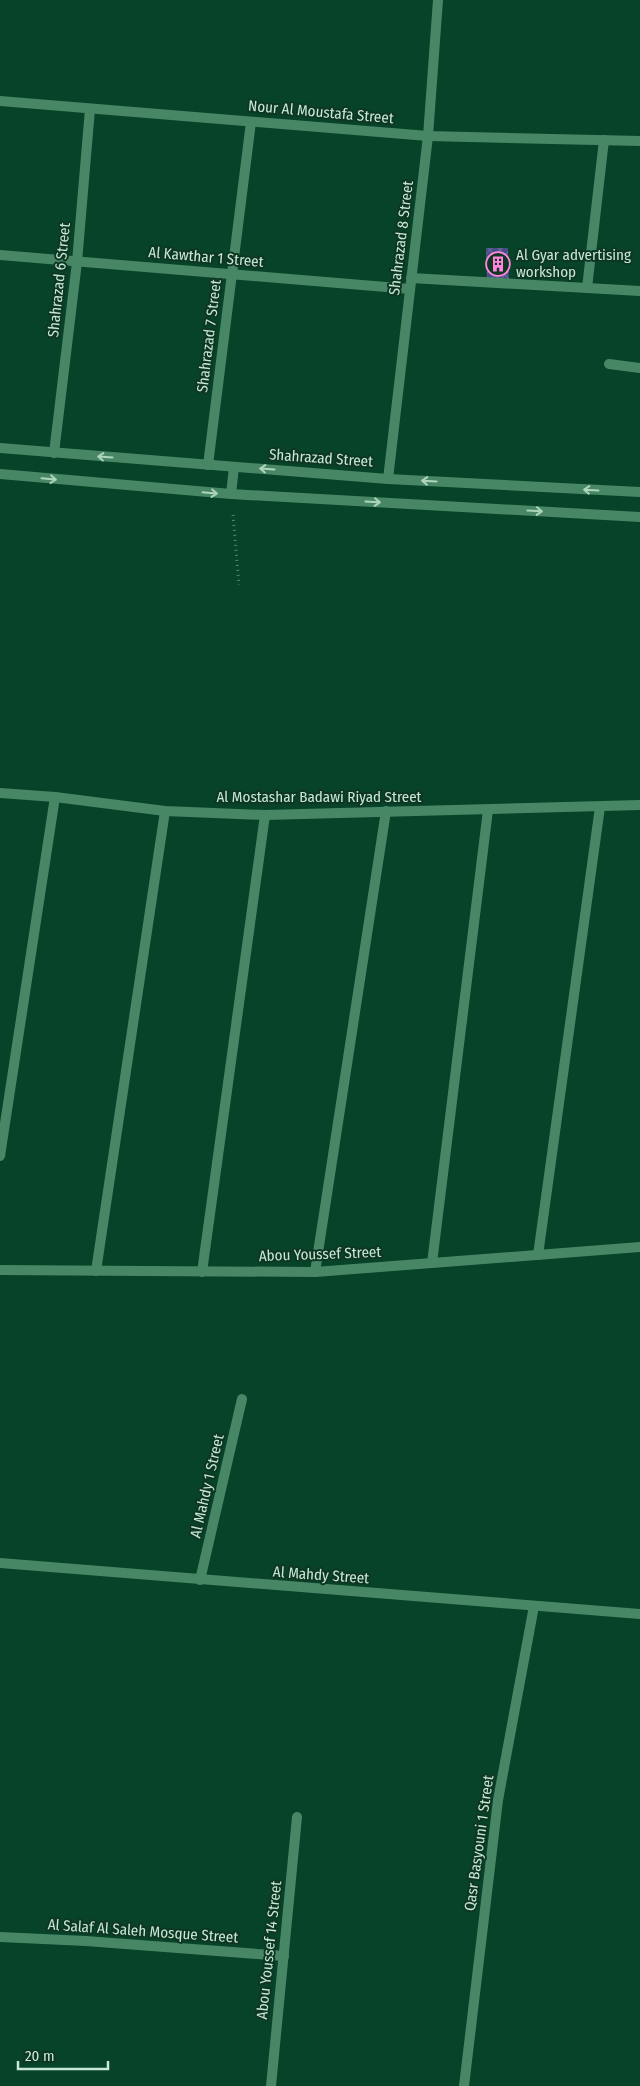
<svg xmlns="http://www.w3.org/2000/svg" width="640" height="2086" viewBox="0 0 640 2086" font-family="'Fira Sans Condensed',sans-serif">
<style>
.building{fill:url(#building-cross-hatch)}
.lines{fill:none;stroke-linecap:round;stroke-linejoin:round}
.path{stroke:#55876e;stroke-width:3;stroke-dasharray:1 4;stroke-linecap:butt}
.street{stroke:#488765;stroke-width:10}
.oneway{stroke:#add5bd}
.labels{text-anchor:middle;stroke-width:4;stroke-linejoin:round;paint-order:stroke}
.street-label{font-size:15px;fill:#c6e9d3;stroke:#0f3623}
.poi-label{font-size:15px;fill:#c6e9d3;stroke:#0f3623;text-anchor:start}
</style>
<defs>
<pattern id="building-cross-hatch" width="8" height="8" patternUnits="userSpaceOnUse" patternTransform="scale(1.25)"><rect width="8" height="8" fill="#494d87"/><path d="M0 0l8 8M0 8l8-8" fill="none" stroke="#626797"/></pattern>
</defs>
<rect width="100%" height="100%" fill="#074328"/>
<!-- building -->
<polygon class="building" points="486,248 508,248 509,282 487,281"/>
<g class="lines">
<!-- path -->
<polyline class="path" points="233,515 239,585"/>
<!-- street -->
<g class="street">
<polyline points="0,101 428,136 640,141"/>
<polyline points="0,255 410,289"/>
<polyline points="411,278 640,291"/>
<polyline points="587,288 604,140"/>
<polyline points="609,364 640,368"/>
<polyline points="0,448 388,479 640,492"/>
<polyline points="54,453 77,262 90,109"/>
<polyline points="208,465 251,122"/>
<polyline points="0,474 231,494 640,517"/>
<polyline points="388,479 428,136 438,0"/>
<polyline points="231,494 234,467"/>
<polyline points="0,793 55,797 165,811 265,815 640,805"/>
<polyline points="0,1156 55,797"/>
<polyline points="538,1255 600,807"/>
<polyline points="432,1263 488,810"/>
<polyline points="0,1270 315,1272 640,1247"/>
<polyline points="96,1271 165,811"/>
<polyline points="202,1272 265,815"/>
<polyline points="315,1272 386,811"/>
<polyline points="0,1563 640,1614"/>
<polyline points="200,1580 242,1399"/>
<polyline points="0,1937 86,1941 284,1956"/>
<polyline points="271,2086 297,1817"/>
<polyline points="464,2086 498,1800 534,1606"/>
</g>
</g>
<!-- one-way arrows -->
<defs><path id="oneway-shaft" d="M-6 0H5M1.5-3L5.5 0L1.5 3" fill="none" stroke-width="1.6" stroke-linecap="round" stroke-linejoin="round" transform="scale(1.25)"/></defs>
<g class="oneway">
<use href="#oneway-shaft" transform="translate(105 457) rotate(-176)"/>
<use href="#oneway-shaft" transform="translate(267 469) rotate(-176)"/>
<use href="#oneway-shaft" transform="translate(49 479) rotate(5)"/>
<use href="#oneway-shaft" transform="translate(429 481) rotate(-177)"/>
<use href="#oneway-shaft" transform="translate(591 490) rotate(-177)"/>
<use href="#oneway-shaft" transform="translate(210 493) rotate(5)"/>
<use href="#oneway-shaft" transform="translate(373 502) rotate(3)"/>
<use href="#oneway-shaft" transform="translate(535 511) rotate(3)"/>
</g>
<!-- icons -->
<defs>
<g id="building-ring" transform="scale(1.25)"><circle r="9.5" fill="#0f3623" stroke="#ff85de" stroke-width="1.5"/><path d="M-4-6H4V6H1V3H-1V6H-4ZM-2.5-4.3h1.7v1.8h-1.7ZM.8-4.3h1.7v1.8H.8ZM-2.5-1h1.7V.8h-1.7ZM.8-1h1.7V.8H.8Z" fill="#ff85de"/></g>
</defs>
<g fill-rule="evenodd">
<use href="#building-ring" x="498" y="264"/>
</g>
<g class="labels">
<!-- street labels -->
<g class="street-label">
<text transform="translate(321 112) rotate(5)" y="5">Nour Al Moustafa Street</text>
<text transform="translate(401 238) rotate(-83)" y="5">Shahrazad 8 Street</text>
<text transform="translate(206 257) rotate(5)" y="5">Al Kawthar 1 Street</text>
<text transform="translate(59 280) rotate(-84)" y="5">Shahrazad 6 Street</text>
<text transform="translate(209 336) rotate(-83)" y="5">Shahrazad 7 Street</text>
<text transform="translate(321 458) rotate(4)" y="5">Shahrazad Street</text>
<text x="319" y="802">Al Mostashar Badawi Riyad Street</text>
<text transform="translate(320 1254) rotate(-2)" y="5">Abou Youssef Street</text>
<text transform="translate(207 1486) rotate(-77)" y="5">Al Mahdy 1 Street</text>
<text transform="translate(321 1575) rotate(4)" y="5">Al Mahdy Street</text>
<text transform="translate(479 1843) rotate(-82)" y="5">Qasr Basyouni 1 Street</text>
<text transform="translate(143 1931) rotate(4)" y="5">Al Salaf Al Saleh Mosque Street</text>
<text transform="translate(269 1950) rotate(-84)" y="5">Abou Youssef 14 Street</text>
</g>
<!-- poi labels -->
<g class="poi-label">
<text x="516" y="260">Al Gyar advertising<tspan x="516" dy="17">workshop</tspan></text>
</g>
</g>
<!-- scale -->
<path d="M18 2061v8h90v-8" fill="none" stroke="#c6e9d3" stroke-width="2.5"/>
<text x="25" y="2061" font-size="15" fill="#c6e9d3" stroke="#0f3623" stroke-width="4" paint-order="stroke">20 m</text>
</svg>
